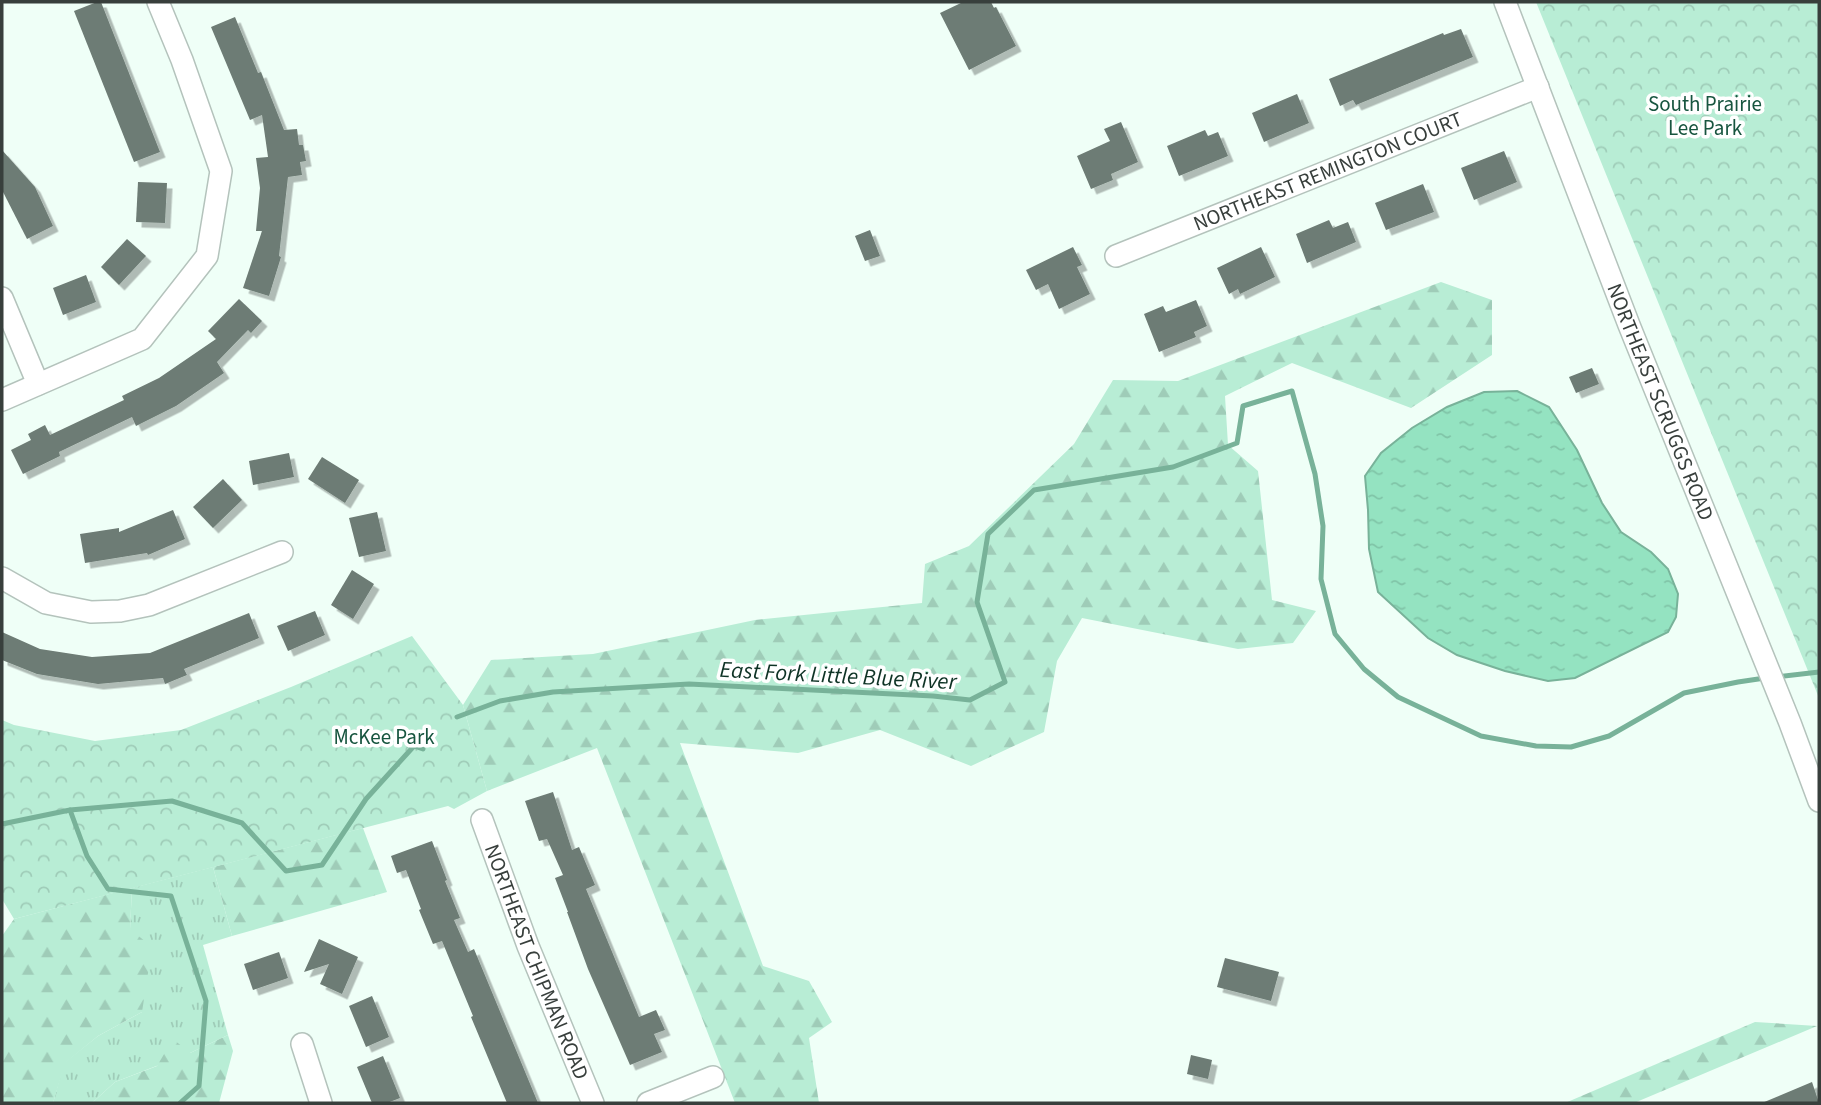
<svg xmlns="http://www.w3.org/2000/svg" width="1821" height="1105" viewBox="0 0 1821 1105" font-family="'Source Sans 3',sans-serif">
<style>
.grass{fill:url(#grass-tufts)}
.forest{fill:url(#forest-firs)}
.park{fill:url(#park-crowns)}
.water{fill:url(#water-ripples);stroke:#78b299;stroke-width:2}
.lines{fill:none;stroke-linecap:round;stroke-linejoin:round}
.stream{stroke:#78b299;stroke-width:5}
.building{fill:#6d7b74;filter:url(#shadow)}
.minor-casing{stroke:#b4c3bc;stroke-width:24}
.minor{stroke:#fff;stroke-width:21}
.labels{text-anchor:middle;stroke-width:7;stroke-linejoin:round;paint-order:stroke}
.park-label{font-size:21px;fill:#17553f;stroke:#fff}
.street-label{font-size:21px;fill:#383f3c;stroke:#fff}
.water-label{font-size:23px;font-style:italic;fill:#0e3325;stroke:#fff}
</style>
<defs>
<pattern id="grass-tufts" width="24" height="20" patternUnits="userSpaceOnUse" patternTransform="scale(1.75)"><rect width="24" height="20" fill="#b8edd5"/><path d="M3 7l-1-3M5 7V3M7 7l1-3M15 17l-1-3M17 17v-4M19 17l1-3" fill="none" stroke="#9fccb8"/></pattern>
<pattern id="forest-firs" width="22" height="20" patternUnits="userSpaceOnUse" patternTransform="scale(1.75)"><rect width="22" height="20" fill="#b8edd5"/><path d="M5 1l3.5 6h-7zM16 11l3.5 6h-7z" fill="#9fccb8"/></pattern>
<pattern id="park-crowns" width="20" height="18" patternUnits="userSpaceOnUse" patternTransform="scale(1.75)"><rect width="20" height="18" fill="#b8edd5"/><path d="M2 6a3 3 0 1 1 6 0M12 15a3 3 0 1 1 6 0" fill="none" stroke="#9fccb8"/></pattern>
<pattern id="water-ripples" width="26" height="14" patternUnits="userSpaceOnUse" patternTransform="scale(1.75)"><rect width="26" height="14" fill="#94e3c1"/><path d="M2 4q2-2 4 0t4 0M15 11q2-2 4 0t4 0" fill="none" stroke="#80c4a7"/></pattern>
<filter id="shadow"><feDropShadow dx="5.5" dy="5.5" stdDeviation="0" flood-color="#0004"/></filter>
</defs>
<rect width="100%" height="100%" fill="#effff7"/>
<!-- grass -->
<polygon class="grass" points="213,867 232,936 203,945 228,1035 190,1053 115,1082 92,1103 53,1103 64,1063 98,1036 142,1012 130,929 132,888"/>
<!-- forest -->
<g class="forest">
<polygon points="1441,282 1492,300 1492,355 1411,408 1292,363 1225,396 1228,445 1258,471 1272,600 1316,611 1293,643 1238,649 1082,618 1057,661 1044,732 971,766 880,730 798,753 680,743 763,966 809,981 832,1022 809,1038 819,1103 735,1103 597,748 487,791 463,705 491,660 593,654 755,620 922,603 925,564 969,546 1074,444 1113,380 1178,381"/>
<polygon points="363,828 387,892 232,936 213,867"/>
<polygon points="132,888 130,929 152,947 142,1012 98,1036 65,1063 53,1103 2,1103 2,936 14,919"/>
<polygon points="1755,1022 1817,1026 1634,1103 1565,1103"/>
<polygon points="228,1035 233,1051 219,1103 92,1103 115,1082 157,1066 173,1039 190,1053"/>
</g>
<!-- park -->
<g class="park">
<polygon points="1536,2 1819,2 1819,698"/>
<polygon points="412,636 463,705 487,791 454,809 448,806 14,919 2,899 2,720 14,725 95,741 181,730 291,687"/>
</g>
<!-- water -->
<polygon class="water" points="1517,391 1549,407 1577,450 1602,503 1621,532 1651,552 1668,569 1678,594 1676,617 1668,632 1575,678 1548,681 1505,671 1457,655 1428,638 1378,592 1369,549 1368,510 1365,476 1381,453 1412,428 1447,407 1484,392"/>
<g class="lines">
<!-- stream -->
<g class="stream">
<polyline points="1775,677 1819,672"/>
<polyline points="457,717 500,701 553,692 689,684 933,696 970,700 1005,682 977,602 988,534 1034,490 1173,467 1237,443 1243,406 1292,391 1315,474 1323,526 1321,579 1335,634 1364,669 1398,697 1481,736 1536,746 1571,747 1609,736 1684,693 1738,682 1765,678"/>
<polyline points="415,741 414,746 423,749"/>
<polyline points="70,810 87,856 108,889 171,896 206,1001 199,1086 180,1103"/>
<polyline points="2,824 70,810 172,801 242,823 286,871 322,865 366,799 414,746 418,745"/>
</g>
</g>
<!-- building -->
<g class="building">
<polygon points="97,2 101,2 160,152 134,162 74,11"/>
<polygon points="963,2 991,2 994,8 996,7 1016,46 969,70 940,13"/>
<polygon points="235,17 258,73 261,72 284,130 297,129 299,145 303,145 306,161 300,162 302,175 288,177 279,256 281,257 269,296 243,288 262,231 256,231 260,188 256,158 268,157 262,115 250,120 211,27"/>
<polygon points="1461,29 1473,57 1356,105 1353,100 1340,106 1329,79 1443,33 1444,35"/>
<polygon points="1297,94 1309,123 1264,142 1252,113"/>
<polygon points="1121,122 1138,162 1111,174 1113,180 1091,189 1077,156 1110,141 1104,129"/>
<polygon points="1205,130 1208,136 1218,132 1228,156 1179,176 1167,146"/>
<polygon points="2,150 35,187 53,226 27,239 2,190"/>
<polygon points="1504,151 1517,182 1474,200 1461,168"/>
<polygon points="138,182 167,183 165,223 136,222"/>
<polygon points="1423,184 1434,212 1386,230 1375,203"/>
<polygon points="1329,220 1333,228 1348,222 1356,242 1307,263 1296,234"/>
<polygon points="870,230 880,256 865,261 855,236"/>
<polygon points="127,239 146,256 119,285 101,267"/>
<polygon points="1073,247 1082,265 1077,267 1090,294 1059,309 1048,284 1036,290 1026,270"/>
<polygon points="1261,247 1275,277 1240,294 1238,289 1229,294 1217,268"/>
<polygon points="86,275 96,302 63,315 53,288"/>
<polygon points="239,299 262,321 251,333 248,330 217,362 224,373 176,406 136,426 132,417 59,452 60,456 23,474 11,450 31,440 28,434 45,425 50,435 124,400 122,396 159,378 216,339 208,331"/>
<polygon points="1196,300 1207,326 1194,332 1196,337 1159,352 1144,314 1163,306 1166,312"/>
<polygon points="1592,368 1599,384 1576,393 1569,377"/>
<polygon points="289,453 294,477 253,485 249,461"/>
<polygon points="322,457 359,480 345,503 308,479"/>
<polygon points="223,479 242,500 213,528 193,507"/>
<polygon points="173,510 185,539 148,555 147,553 85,563 80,534 119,528 119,532"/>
<polygon points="377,512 386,551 359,557 349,518"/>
<polygon points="352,570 374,584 353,619 331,605"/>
<polygon points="315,611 325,635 288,651 277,626"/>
<polygon points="249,613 259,638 184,669 187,675 165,684 163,678 98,684 37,674 2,660 2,632 40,649 92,657 150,653"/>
<polygon points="553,792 572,850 579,847 595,885 586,889 639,1017 656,1010 665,1030 654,1034 662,1052 630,1065 588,969 567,912 568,912 555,878 563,875 547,839 539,841 525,801"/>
<polygon points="432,841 447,880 445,881 460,918 454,920 468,952 474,949 538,1103 507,1103 471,1017 473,1016 442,941 433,944 419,910 421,909 406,870 397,873 391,856"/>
<polygon points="319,939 358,957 342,994 320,984 329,964 304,972"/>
<polygon points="279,952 288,978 253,990 244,964"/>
<polygon points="1225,958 1279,972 1271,1001 1217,987"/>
<polygon points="372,996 389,1037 366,1047 349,1006"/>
<polygon points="1191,1055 1212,1060 1208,1079 1187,1074"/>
<polygon points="383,1056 400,1098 387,1103 372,1103 357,1067"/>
<polygon points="1812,1082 1819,1103 1762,1103"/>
</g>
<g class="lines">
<!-- minor casing -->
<g class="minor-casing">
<g id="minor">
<path id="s1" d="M1505 2 1629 325 1790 723 1819 801"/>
<path id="s2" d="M1116 256 1538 87"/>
<polyline points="2,298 38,384"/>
<polyline points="2,400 142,339 207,256 221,171 182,60 158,2"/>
<polyline points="2,578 46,603 91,612 120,611 149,605 282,552"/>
<path id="s3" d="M482 820 528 946 593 1103"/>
<polyline points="302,1044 321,1103"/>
<polyline points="648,1103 713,1077"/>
</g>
</g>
<!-- minor -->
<use href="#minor" class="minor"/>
</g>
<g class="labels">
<!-- park labels -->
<g class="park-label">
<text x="1705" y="111">South Prairie<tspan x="1705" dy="24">Lee Park</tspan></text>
<text x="384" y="744">McKee Park</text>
</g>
<!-- street labels -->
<g class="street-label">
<text dy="7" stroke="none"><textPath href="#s2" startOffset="228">NORTHEAST REMINGTON COURT</textPath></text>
<text dy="7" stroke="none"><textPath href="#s1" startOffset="429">NORTHEAST SCRUGGS ROAD</textPath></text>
<text dy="7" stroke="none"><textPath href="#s3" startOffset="152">NORTHEAST CHIPMAN ROAD</textPath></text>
</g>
<!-- water labels -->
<g class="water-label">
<text transform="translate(838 675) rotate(3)" y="8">East Fork Little Blue River</text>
</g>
</g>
<!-- border -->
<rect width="1821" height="1105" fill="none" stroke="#383f3c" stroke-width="7"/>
</svg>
